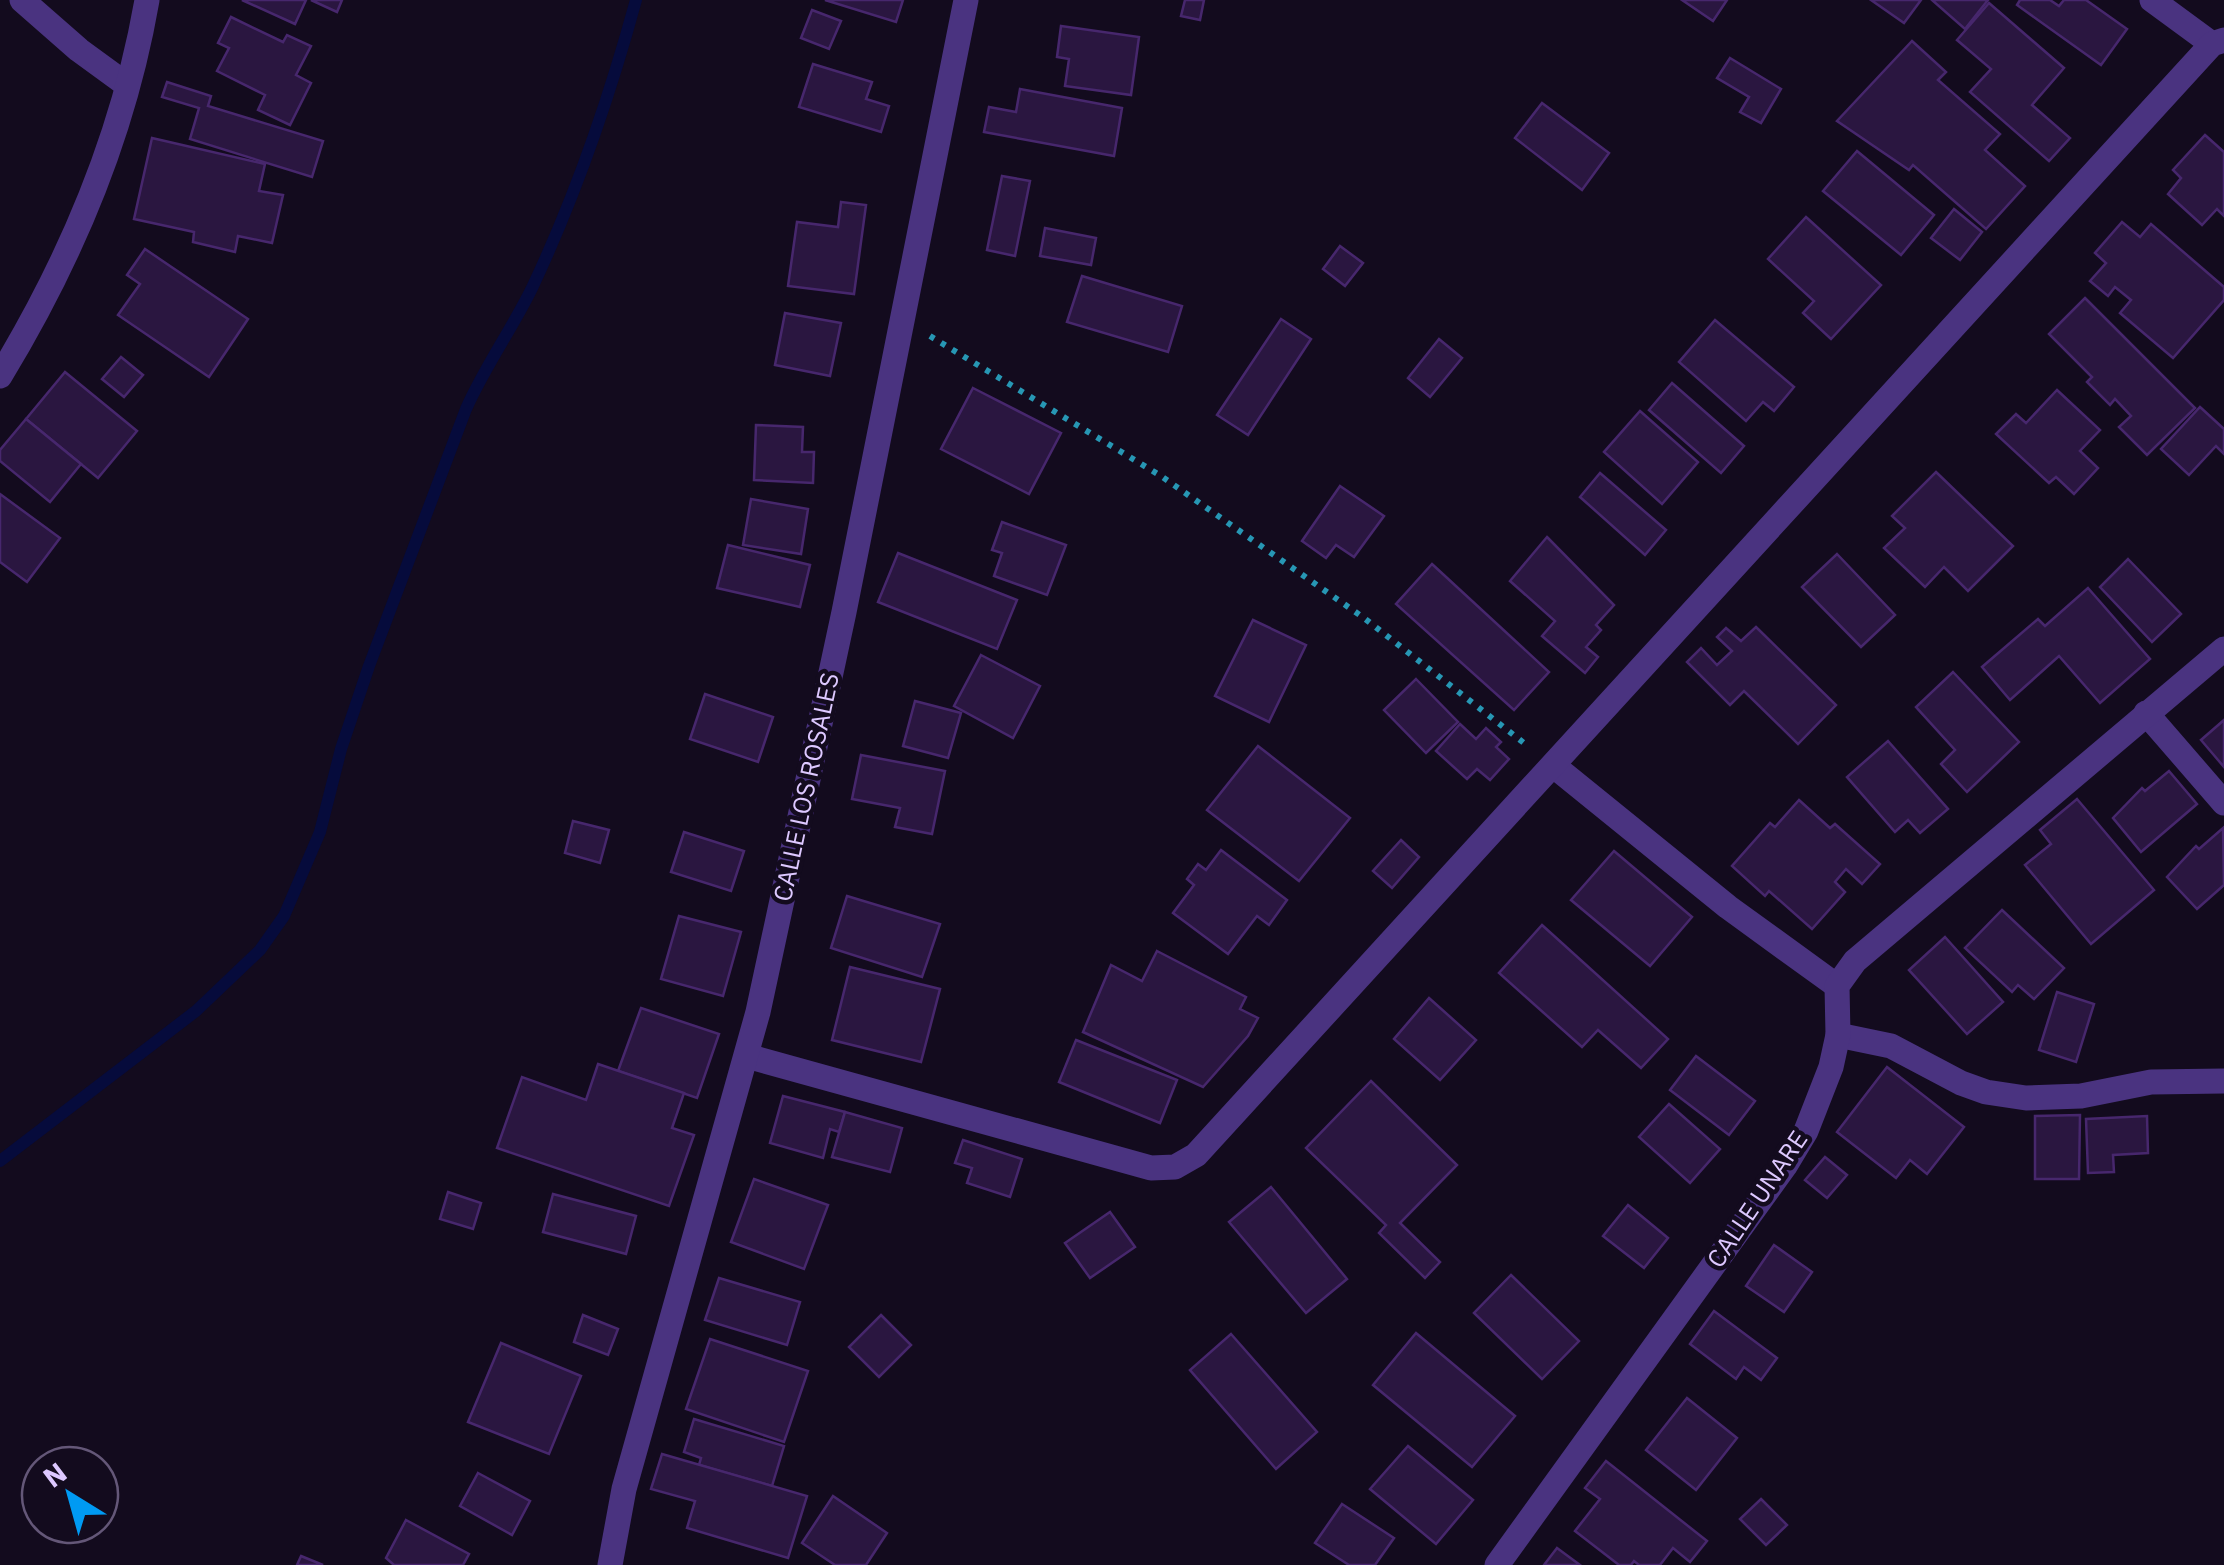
<svg xmlns="http://www.w3.org/2000/svg" width="2224" height="1565" viewBox="0 0 2224 1565" font-family="'IBM Plex Sans',sans-serif">
<style>
.lines{fill:none;stroke-linecap:round;stroke-linejoin:round}
.stream{stroke:#060b3c;stroke-width:12}
.building{fill:#2a1640;stroke:#47276d;stroke-width:2.5}
.path{stroke:#2797b4;stroke-width:6;stroke-dasharray:5 8;stroke-linecap:butt}
.street{stroke:#4a3380;stroke-width:25}
.labels{text-anchor:middle;stroke-width:9;stroke-linejoin:round;paint-order:stroke}
.street-label{font-size:25px;fill:#ddc8ff;stroke:#130b1e}
</style>
<rect width="100%" height="100%" fill="#130b1e"/>
<g class="lines">
<!-- stream -->
<path class="stream" d="M0 1161 196 1011 260 950 284 916 320 832 341 749 369 666 466 409C485 366 512 329 532 288 576 195 609 99 636 0"/>
</g>
<!-- building -->
<g class="building">
<polygon points="242,0 306,0 295,24"/>
<polygon points="311,0 342,0 337,12"/>
<polygon points="825,0 903,0 896,22"/>
<polygon points="1185,0 1204,0 1200,20 1181,16"/>
<polygon points="1682,0 1727,0 1713,21"/>
<polygon points="1871,0 1921,0 1904,23"/>
<polygon points="1932,0 1988,0 1965,29"/>
<polygon points="2020,0 2050,0 2059,6 2064,0 2086,0 2127,29 2101,65 2017,5"/>
<polygon points="1989,3 2064,68 2032,105 2070,138 2049,161 1970,92 1991,69 1957,40"/>
<polygon points="812,10 841,21 829,49 801,38"/>
<polygon points="231,17 283,42 287,35 311,46 296,75 311,83 290,125 258,110 265,95 217,71 229,48 218,43"/>
<polygon points="1061,26 1139,37 1131,95 1065,86 1069,59 1057,57"/>
<polygon points="1912,41 1946,72 1938,80 2000,134 1985,150 2025,186 1986,229 1913,165 1909,170 1837,121"/>
<polygon points="1730,58 1781,89 1761,123 1740,112 1749,97 1717,78"/>
<polygon points="813,64 872,82 866,99 889,106 881,132 799,107"/>
<polygon points="167,82 211,96 208,106 323,141 312,177 190,139 199,108 162,97"/>
<polygon points="1020,89 1122,108 1114,156 984,132 989,107 1016,112"/>
<polygon points="1542,103 1609,153 1582,190 1515,138"/>
<polygon points="2205,135 2224,152 2224,216 2217,209 2202,225 2168,194 2181,178 2173,170"/>
<polygon points="152,138 265,164 259,191 283,195 272,243 238,236 235,252 193,242 194,232 134,219"/>
<polygon points="1857,151 1934,215 1901,255 1823,191"/>
<polygon points="1002,176 1030,181 1015,256 987,250"/>
<polygon points="841,202 866,205 854,294 788,286 797,222 838,227"/>
<polygon points="1954,209 1982,232 1960,260 1931,238"/>
<polygon points="1806,217 1881,285 1831,339 1803,313 1814,301 1768,259"/>
<polygon points="2122,222 2140,237 2151,224 2224,287 2224,300 2173,358 2120,313 2131,300 2115,287 2108,296 2090,281 2106,263 2095,253"/>
<polygon points="1045,228 1096,238 1091,265 1040,256"/>
<polygon points="1340,246 1363,263 1345,286 1323,269"/>
<polygon points="145,249 248,319 209,377 118,315 140,284 127,275"/>
<polygon points="1082,276 1182,306 1168,352 1067,322"/>
<polygon points="2085,298 2195,408 2147,455 2119,427 2131,416 2115,399 2110,405 2087,382 2092,377 2049,334"/>
<polygon points="785,313 841,323 830,376 775,365"/>
<polygon points="1281,319 1311,339 1248,435 1217,415"/>
<polygon points="1715,320 1794,387 1774,411 1763,402 1746,421 1679,362"/>
<polygon points="1439,339 1462,358 1430,397 1408,378"/>
<polygon points="121,357 143,375 124,397 102,379"/>
<polygon points="65,372 137,431 98,478 26,419"/>
<polygon points="1672,383 1744,446 1721,473 1649,410"/>
<polygon points="973,388 1061,433 1029,494 941,449"/>
<polygon points="2057,390 2100,430 2080,451 2098,468 2074,494 2056,477 2049,483 1996,434 2016,414 2026,423"/>
<polygon points="2200,407 2224,429 2224,454 2216,446 2189,475 2161,449"/>
<polygon points="1640,411 1698,462 1662,504 1604,452"/>
<polygon points="26,419 81,464 50,502 0,461 0,450"/>
<polygon points="756,425 803,427 802,452 814,452 813,483 754,480"/>
<polygon points="1936,472 2013,546 1968,591 1944,567 1925,587 1884,548 1905,528 1892,516"/>
<polygon points="1600,473 1666,530 1645,555 1580,497"/>
<polygon points="1340,486 1384,516 1354,557 1336,545 1326,558 1302,541"/>
<polygon points="0,494 60,538 27,582 0,562"/>
<polygon points="751,499 808,509 801,554 743,545"/>
<polygon points="1002,522 1066,545 1047,595 994,576 1002,553 992,550"/>
<polygon points="1547,537 1614,605 1596,625 1601,630 1586,647 1598,657 1585,673 1542,636 1555,621 1510,581"/>
<polygon points="728,545 810,565 800,607 717,588"/>
<polygon points="898,553 1017,600 997,649 878,602"/>
<polygon points="1837,554 1895,615 1861,647 1802,587"/>
<polygon points="2128,559 2181,614 2152,642 2100,587"/>
<polygon points="1432,564 1549,672 1514,710 1396,604"/>
<polygon points="2088,588 2150,659 2100,703 2059,656 2010,700 1982,667 2038,619 2045,626"/>
<polygon points="1253,620 1306,645 1269,722 1215,696"/>
<polygon points="1756,627 1836,705 1798,744 1744,691 1730,705 1687,662 1701,648 1717,665 1732,651 1717,637 1726,628 1741,641"/>
<polygon points="981,655 1040,686 1013,738 954,706"/>
<polygon points="1953,672 2019,742 1967,792 1941,764 1955,750 1916,707"/>
<polygon points="1416,679 1458,722 1426,753 1384,710"/>
<polygon points="705,694 773,717 758,762 690,739"/>
<polygon points="915,701 961,713 948,758 903,746"/>
<polygon points="2224,720 2224,767 2201,740"/>
<polygon points="1460,724 1476,739 1486,728 1501,742 1496,747 1509,759 1490,780 1477,769 1467,779 1436,751"/>
<polygon points="1888,741 1948,809 1920,833 1908,820 1895,832 1847,777"/>
<polygon points="1258,746 1350,818 1299,881 1207,810"/>
<polygon points="861,755 945,771 932,834 895,827 900,808 852,799"/>
<polygon points="2169,771 2197,804 2141,852 2113,818 2142,788 2145,791"/>
<polygon points="2077,799 2154,890 2091,944 2025,865 2051,844 2040,830"/>
<polygon points="1799,800 1830,828 1835,824 1880,864 1862,884 1846,869 1835,882 1845,892 1812,929 1769,891 1765,896 1732,866 1770,823 1775,827"/>
<polygon points="573,821 609,830 600,863 565,853"/>
<polygon points="2223,828 2224,885 2197,909 2167,877 2196,846 2199,849"/>
<polygon points="684,832 744,851 731,891 671,872"/>
<polygon points="1401,840 1419,857 1392,888 1373,871"/>
<polygon points="1221,850 1287,900 1269,925 1257,916 1228,954 1173,913 1194,885 1187,879 1198,864 1206,870"/>
<polygon points="1614,851 1692,917 1650,966 1571,900"/>
<polygon points="847,896 940,924 922,977 831,948"/>
<polygon points="2002,910 2064,968 2034,999 2018,985 2012,992 1965,948"/>
<polygon points="679,916 741,932 723,996 661,979"/>
<polygon points="1542,925 1668,1039 1641,1068 1598,1030 1582,1047 1499,973"/>
<polygon points="1945,937 2003,1002 1967,1034 1909,970"/>
<polygon points="1157,951 1246,997 1240,1009 1258,1018 1248,1036 1203,1087 1083,1032 1111,965 1142,981"/>
<polygon points="850,967 940,989 921,1062 832,1040"/>
<polygon points="2057,992 2094,1004 2076,1062 2039,1050"/>
<polygon points="1429,998 1476,1040 1440,1080 1394,1039"/>
<polygon points="641,1008 719,1034 697,1098 618,1071"/>
<polygon points="1076,1040 1177,1080 1160,1123 1059,1082"/>
<polygon points="1696,1056 1755,1101 1729,1135 1670,1090"/>
<polygon points="598,1064 684,1093 672,1128 694,1135 669,1206 497,1148 522,1077 586,1100"/>
<polygon points="1887,1067 1964,1127 1927,1174 1910,1160 1896,1178 1837,1132"/>
<polygon points="1371,1081 1457,1165 1400,1223 1440,1262 1425,1278 1379,1233 1386,1225 1306,1148"/>
<polygon points="783,1096 845,1112 839,1132 830,1129 823,1158 770,1143"/>
<polygon points="1669,1104 1720,1149 1690,1183 1639,1137"/>
<polygon points="845,1112 902,1128 890,1172 832,1157"/>
<polygon points="2080,1115 2079,1179 2035,1179 2035,1116"/>
<polygon points="2147,1116 2148,1153 2113,1155 2114,1172 2088,1173 2086,1119"/>
<polygon points="963,1140 1022,1159 1010,1197 967,1183 972,1168 955,1163"/>
<polygon points="1825,1157 1847,1175 1827,1198 1805,1180"/>
<polygon points="754,1179 828,1205 804,1269 731,1242"/>
<polygon points="1271,1187 1347,1279 1306,1313 1229,1222"/>
<polygon points="448,1192 481,1203 473,1229 440,1219"/>
<polygon points="553,1194 636,1216 626,1254 543,1232"/>
<polygon points="1628,1205 1668,1238 1644,1268 1603,1236"/>
<polygon points="1110,1212 1135,1247 1090,1278 1065,1243"/>
<polygon points="1774,1245 1812,1272 1784,1312 1746,1286"/>
<polygon points="1511,1275 1579,1341 1542,1379 1474,1313"/>
<polygon points="719,1278 800,1302 787,1345 705,1320"/>
<polygon points="1714,1311 1777,1358 1761,1380 1744,1367 1736,1379 1690,1344"/>
<polygon points="583,1315 618,1329 608,1355 574,1342"/>
<polygon points="881,1315 911,1345 879,1377 849,1347"/>
<polygon points="1416,1333 1515,1416 1472,1467 1373,1385"/>
<polygon points="1231,1334 1317,1432 1276,1469 1190,1370"/>
<polygon points="710,1339 808,1371 784,1442 686,1409"/>
<polygon points="501,1343 581,1376 549,1454 468,1422"/>
<polygon points="1687,1398 1737,1438 1696,1490 1646,1450"/>
<polygon points="694,1419 784,1446 772,1486 699,1465 701,1458 684,1452"/>
<polygon points="1408,1446 1473,1500 1436,1544 1370,1489"/>
<polygon points="662,1454 807,1496 788,1558 687,1528 695,1501 651,1489"/>
<polygon points="1606,1461 1707,1541 1690,1562 1673,1548 1660,1565 1639,1565 1634,1561 1631,1565 1619,1565 1575,1531 1600,1499 1585,1488"/>
<polygon points="478,1473 530,1501 512,1535 460,1506"/>
<polygon points="833,1496 887,1533 866,1565 835,1565 802,1543"/>
<polygon points="1761,1499 1787,1525 1766,1545 1740,1519"/>
<polygon points="1342,1504 1394,1538 1375,1565 1349,1565 1315,1543"/>
<polygon points="406,1520 469,1554 463,1565 394,1565 386,1558"/>
<polygon points="1557,1548 1580,1565 1544,1565"/>
<polygon points="301,1556 323,1565 297,1565"/>
</g>
<g class="lines">
<!-- path -->
<polyline class="path" points="930,336 1161,476 1364,618 1529,747"/>
<!-- street -->
<g class="street">
<polyline points="22,0 79,50 127,85"/>
<polyline points="2152,0 2212,44"/>
<path d="M0 376C70 261 124 133 147 0"/>
<polyline points="2146,713 2224,803"/>
<polyline points="1554,766 1728,907 1837,986"/>
<polyline points="1838,1035 1891,1046 1961,1083 1986,1092 2026,1098 2081,1096 2151,1082 2224,1081"/>
<polyline points="747,1056 1151,1168 1175,1167 1196,1155 2212,44 2224,40"/>
<polyline points="610,1565 624,1489 758,1012 844,612 966,0"/>
<polyline points="1497,1565 1785,1166 1806,1131 1831,1067 1838,1035 1837,986 1855,961 2224,649"/>
</g>
</g>
<g class="labels">
<!-- street labels -->
<g class="street-label">
<text transform="translate(806 787) rotate(-78)" y="9">CALLE LOS ROSALES</text>
<text transform="translate(1757 1199) rotate(-56)" y="9">CALLE UNARE</text>
</g>
</g>
<!-- north arrow -->
<g transform="translate(70 1495) rotate(323)"><circle r="48" fill="#130b1e" stroke="#645778" stroke-width="2.5"/>
<path d="M0-8L18 38L0 25L-18 38Z" fill="#009af3"/>
<text y="-15" font-size="28" font-weight="bold" text-anchor="middle" fill="#ddc8ff">N</text>
</g>
</svg>
